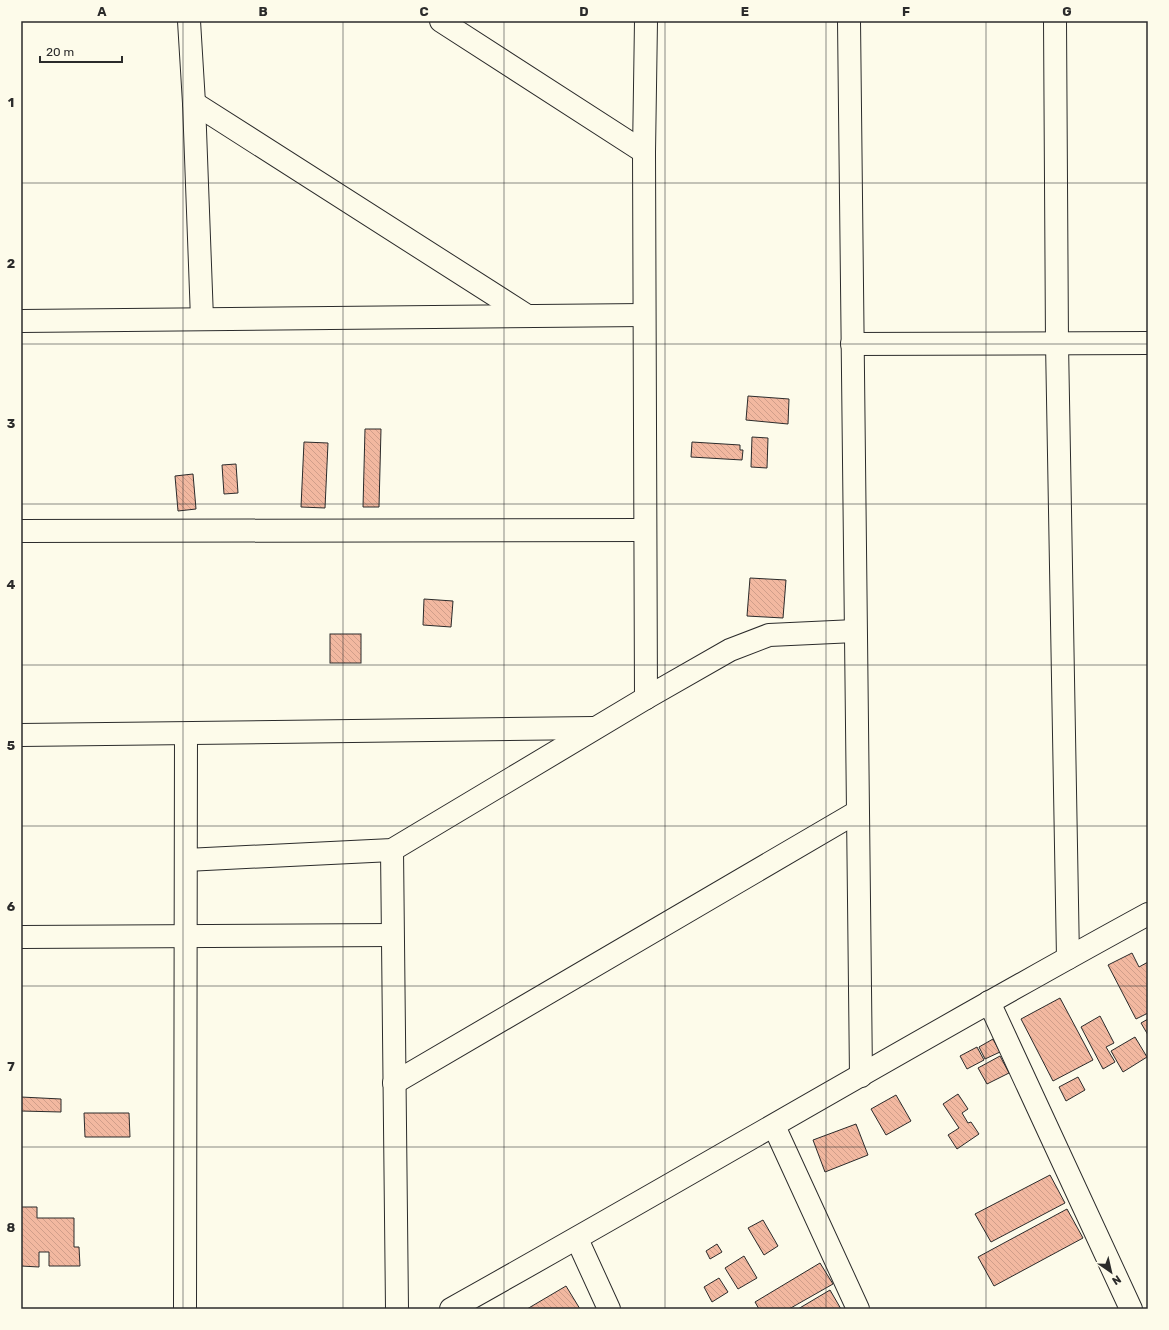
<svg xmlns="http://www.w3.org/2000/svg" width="1169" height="1330" viewBox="0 0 1169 1330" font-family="Rubik,sans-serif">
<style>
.building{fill:url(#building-back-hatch);stroke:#2b2b2b}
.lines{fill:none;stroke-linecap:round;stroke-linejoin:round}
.street-casing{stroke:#2b2b2b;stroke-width:24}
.secondary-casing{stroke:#2b2b2b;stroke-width:24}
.street{stroke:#fdfbea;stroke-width:22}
.secondary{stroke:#fdfbea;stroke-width:22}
.grid{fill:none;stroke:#2b2b2b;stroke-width:1;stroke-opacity:0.55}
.neatline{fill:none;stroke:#2b2b2b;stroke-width:1.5}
.grid-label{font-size:13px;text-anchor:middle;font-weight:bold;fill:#2b2b2b}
</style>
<defs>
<pattern id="building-back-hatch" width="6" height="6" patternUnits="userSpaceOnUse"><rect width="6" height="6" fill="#f2b8a0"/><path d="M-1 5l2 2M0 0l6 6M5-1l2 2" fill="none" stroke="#d09e8a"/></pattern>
</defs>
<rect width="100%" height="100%" fill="#fdfbea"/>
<!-- building -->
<g class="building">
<polygon points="748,396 789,399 788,424 746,420"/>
<polygon points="365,429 381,429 379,507 363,507"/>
<polygon points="752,437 768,438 767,468 751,467"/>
<polygon points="304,442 328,443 325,508 301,507"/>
<polygon points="692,442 740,445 740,450 743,450 742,460 691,457"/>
<polygon points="236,464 238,493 224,494 222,465"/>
<polygon points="193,474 196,509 178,511 175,476"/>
<polygon points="750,578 786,580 783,618 747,616"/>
<polygon points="424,599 453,601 451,627 423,625"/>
<rect x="330" y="634" width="31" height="29"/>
<polygon points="1132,953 1139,967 1148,962 1148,1013 1136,1019 1108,965"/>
<polygon points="1060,998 1093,1060 1053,1081 1021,1019"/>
<polygon points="1100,1016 1114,1043 1106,1047 1115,1062 1103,1069 1081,1027"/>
<polygon points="1148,1019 1148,1035 1141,1023"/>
<polygon points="1135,1037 1147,1057 1123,1072 1111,1051"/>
<polygon points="993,1039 1000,1052 985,1059 979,1047"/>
<polygon points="977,1047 984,1060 967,1069 960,1056"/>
<polygon points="1000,1056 1009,1073 987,1084 978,1068"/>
<polygon points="1078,1077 1085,1090 1066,1101 1059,1087"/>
<polygon points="958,1094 968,1109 962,1113 968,1123 971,1122 979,1134 957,1149 948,1135 959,1128 943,1104"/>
<polygon points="896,1095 911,1121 886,1135 871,1109"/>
<polygon points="21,1097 61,1099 61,1112 21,1111"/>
<polygon points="84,1113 129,1113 130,1137 85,1137"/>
<polygon points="856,1124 868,1155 825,1172 813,1140"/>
<polygon points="1050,1175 1065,1203 991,1242 975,1214"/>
<polygon points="21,1207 37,1207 37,1218 74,1218 74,1247 79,1247 80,1266 49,1266 49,1252 39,1252 39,1267 21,1266"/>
<polygon points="1067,1209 1083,1238 994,1286 978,1257"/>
<polygon points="763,1220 778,1246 764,1255 748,1228"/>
<polygon points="717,1244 722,1252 710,1259 706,1251"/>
<polygon points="744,1256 757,1278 738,1289 725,1268"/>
<polygon points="820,1263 833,1284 789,1309 759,1309 755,1302"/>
<polygon points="719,1278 728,1292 712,1302 704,1287"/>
<polygon points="566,1286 580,1309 527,1309"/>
<polygon points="830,1290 841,1309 798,1309"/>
</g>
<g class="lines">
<!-- street casing -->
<g class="street-casing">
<g id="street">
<polyline points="189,21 194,103 202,319"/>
<polyline points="441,21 644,152"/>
<polyline points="646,21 644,152 646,698"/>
<polyline points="849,21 861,1076"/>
<polyline points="1055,21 1057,343 1068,958"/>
<polyline points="194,103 526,315"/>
<polyline points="21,321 644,315"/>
<polyline points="852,344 1148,343"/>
<polyline points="21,531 645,530"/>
<polyline points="21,735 594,728"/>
<polyline points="392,850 397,1309"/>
<polyline points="186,860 392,850 646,698 730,650 769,635 855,631"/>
<polyline points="21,937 392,935"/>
<polyline points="989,1002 1131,1309"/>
<polyline points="394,1083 857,812"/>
<polyline points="774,1126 858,1309"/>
<polyline points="577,1239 609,1309"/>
<polyline points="185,1309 186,734"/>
</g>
</g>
<!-- secondary casing -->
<g class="secondary-casing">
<path id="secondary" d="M451 1309C684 1179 913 1042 1148 914"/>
</g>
<!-- street -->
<use href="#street" class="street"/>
<!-- secondary -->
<use href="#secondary" class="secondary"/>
</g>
<!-- grid -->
<path class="grid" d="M183 21V1309M343 21V1309M504 21V1309M665 21V1309M826 21V1309M986 21V1309M21 183H1148M21 344H1148M21 504H1148M21 665H1148M21 826H1148M21 986H1148M21 1147H1148"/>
<!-- border -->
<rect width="1169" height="1330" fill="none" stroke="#fdfbea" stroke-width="44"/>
<!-- north arrow -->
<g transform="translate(1111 1272) rotate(146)" stroke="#fdfbea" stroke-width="3" paint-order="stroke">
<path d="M0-3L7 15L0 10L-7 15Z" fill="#2b2b2b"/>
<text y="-6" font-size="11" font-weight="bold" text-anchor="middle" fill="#2b2b2b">N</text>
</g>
<!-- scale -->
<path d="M40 56v6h82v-6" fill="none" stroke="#2b2b2b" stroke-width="2"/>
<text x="46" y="56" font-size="12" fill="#2b2b2b" stroke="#fdfbea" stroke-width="3" paint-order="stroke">20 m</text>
<rect x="22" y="22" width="1125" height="1286" class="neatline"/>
<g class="grid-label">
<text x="102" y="16">A</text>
<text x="263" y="16">B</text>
<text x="424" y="16">C</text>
<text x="584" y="16">D</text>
<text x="745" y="16">E</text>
<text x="906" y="16">F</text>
<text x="1067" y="16">G</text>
<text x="11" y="107">1</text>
<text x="11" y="268">2</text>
<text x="11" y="428">3</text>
<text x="11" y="589">4</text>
<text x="11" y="750">5</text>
<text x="11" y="911">6</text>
<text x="11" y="1071">7</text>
<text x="11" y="1232">8</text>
</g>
</svg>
